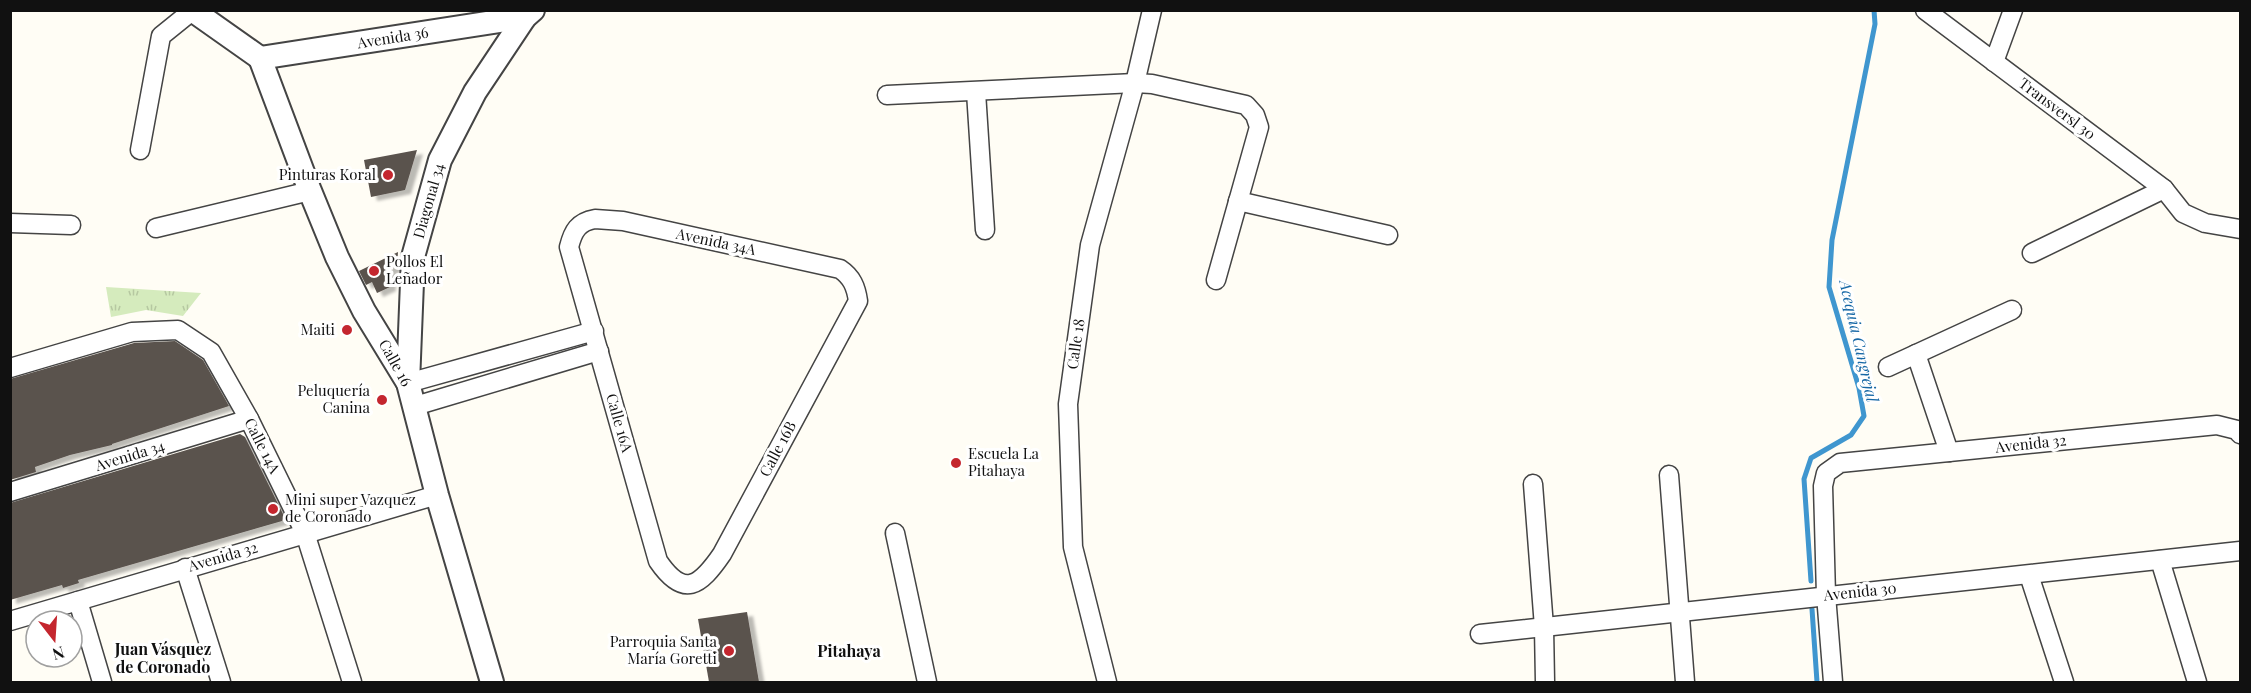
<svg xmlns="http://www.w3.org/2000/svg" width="2251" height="693" viewBox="0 0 2251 693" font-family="'Playfair Display',serif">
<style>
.park{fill:url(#park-tufts)}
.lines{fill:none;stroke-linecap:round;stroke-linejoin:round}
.stream{stroke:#3f96cf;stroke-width:5}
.building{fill:#5a524d;filter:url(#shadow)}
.minor-casing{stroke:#444;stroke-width:21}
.tertiary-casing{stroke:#444;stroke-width:26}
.minor{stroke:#fff;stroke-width:18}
.tertiary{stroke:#fff;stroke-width:22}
.poi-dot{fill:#c4262e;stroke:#fff;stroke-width:2}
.labels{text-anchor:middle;stroke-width:6;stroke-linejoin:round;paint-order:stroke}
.street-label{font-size:15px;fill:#111;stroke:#fff}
.poi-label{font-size:15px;fill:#111;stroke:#fff;text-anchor:end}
.water-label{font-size:16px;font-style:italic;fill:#1768a6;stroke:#fff}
.neighbourhood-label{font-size:16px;font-weight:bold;fill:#111;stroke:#fff}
</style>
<defs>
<pattern id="park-tufts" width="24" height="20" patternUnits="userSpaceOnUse" patternTransform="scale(1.5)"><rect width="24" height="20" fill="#d5ebbd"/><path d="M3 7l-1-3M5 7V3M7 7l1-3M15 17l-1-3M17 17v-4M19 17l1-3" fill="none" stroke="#b6c8a1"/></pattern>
<filter id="shadow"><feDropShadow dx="6" dy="4" stdDeviation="1.5" flood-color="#0004"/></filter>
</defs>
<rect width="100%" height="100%" fill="#fffdf5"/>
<!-- park -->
<polygon class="park" points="106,287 201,293 183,316 146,310 111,317"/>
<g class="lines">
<!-- stream -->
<g class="stream">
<polyline points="1811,581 1804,479 1811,458 1851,435 1864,416 1859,388 1829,287 1832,240 1875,24 1874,10"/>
<polyline points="1812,609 1817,682"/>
</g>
</g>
<!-- building -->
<g class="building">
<polygon points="417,150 405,190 371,197 364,160"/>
<polygon points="398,252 397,267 390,270 390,287 377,293 372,282 366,285 359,271"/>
<polygon points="175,341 203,360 229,406 112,444 112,445 70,455 35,467 36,472 10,480 10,379 134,343"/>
<polygon points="240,434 245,437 284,516 282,521 78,580 79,583 63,588 62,585 10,600 10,503"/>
<polygon points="747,612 759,682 709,682 698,619"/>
</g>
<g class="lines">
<!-- minor casing -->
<g class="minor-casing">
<g id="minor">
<polyline points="1925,10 2164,189 2183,213 2205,223 2240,229"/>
<polyline points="1994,62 2013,10"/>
<polyline points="976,92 985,230"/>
<polyline points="887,95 1135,83 1152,84 1246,105 1255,115 1259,127 1216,280"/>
<polyline points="140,150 161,36 192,11"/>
<polyline points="1238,201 1388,235"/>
<path d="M595 219 623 221 840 269C852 277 856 287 858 301L722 554C700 586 684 599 658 561L569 247C573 231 578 222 595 219Z"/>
<polyline points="10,223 71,225"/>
<polyline points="156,228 310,191"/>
<polyline points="2032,253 2164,189"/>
<polyline points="1916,354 1949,452"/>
<polyline points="1888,367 2012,310"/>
<polyline points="10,368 132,332 178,330 211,352 249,419 305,533 352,682"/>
<polyline points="408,383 594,331"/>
<polyline points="415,406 599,351"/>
<polyline points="1669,475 1685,682"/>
<polyline points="1533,484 1544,627 1545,682"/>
<polyline points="10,492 249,419"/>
<polyline points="895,533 927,682"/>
<polyline points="2160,560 2197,682"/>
<polyline points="185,568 221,682"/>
<polyline points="2029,575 2064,682"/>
<polyline points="78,601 102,682"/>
<polyline points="10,621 437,495"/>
<polyline points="1480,634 2240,551"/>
<polyline points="1107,682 1073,547 1068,404 1090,245 1135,83 1152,10"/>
<polyline points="1833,682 1826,595 1823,486 1826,473 1840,463 2217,425 2237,430 2240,434"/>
</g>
</g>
<!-- tertiary casing -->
<g class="tertiary-casing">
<g id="tertiary">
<polyline points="192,10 260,58"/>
<polyline points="260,58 310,191 337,257 364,311 408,383 437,495 492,682"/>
<polyline points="260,58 525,17"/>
<polyline points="408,383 413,257 440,160 475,92 525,17 533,10"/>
</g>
</g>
<!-- minor -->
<use href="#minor" class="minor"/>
<!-- tertiary -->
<use href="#tertiary" class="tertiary"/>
</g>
<!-- markers -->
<g class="poi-dot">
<circle cx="388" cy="175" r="6"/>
<circle cx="374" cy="271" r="6"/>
<circle cx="347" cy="330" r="6"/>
<circle cx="382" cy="400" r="6"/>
<circle cx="956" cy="463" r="6"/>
<circle cx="273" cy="509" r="6"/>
<circle cx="729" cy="651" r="6"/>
</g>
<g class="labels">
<!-- street labels -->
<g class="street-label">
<text transform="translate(393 38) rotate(-9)" y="5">Avenida 36</text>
<text transform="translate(2057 109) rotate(37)" y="5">Transversl 30</text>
<text transform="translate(429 201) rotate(-74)" y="5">Diagonal 34</text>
<text transform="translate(716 242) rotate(12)" y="5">Avenida 34A</text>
<text transform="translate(1076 344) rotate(-82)" y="5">Calle 18</text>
<text transform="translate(395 363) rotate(61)" y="5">Calle 16</text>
<text transform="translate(619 423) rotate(74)" y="5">Calle 16A</text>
<text transform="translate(2031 444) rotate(-6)" y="5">Avenida 32</text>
<text transform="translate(262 446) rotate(63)" y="5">Calle 14A</text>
<text transform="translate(778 449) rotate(-62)" y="5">Calle 16B</text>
<text transform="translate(130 456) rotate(-17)" y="5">Avenida 34</text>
<text transform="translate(223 557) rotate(-16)" y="5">Avenida 32</text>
<text transform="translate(1860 592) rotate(-6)" y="5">Avenida 30</text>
</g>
<!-- poi labels -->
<g class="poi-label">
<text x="376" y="180">Pinturas Koral</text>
<text x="386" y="267" text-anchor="start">Pollos El<tspan x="386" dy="17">Leñador</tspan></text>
<text x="335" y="335">Maiti</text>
<text x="370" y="396">Peluquería<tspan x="370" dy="17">Canina</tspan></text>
<text x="968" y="459" text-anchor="start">Escuela La<tspan x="968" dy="17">Pitahaya</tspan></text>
<text x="285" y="505" text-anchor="start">Mini super Vazquez<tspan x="285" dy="17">de Coronado</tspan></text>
<text x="717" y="647">Parroquia Santa<tspan x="717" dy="17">María Goretti</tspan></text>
</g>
<!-- water labels -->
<g class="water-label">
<text transform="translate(1859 341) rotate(77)" y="6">Acequia Cangrejal</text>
</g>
<!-- neighbourhood labels -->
<g class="neighbourhood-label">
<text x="163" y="655">Juan Vásquez<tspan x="163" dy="18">de Coronado</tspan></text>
<text x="849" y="657">Pitahaya</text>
</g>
</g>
<!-- border -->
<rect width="2251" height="693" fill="none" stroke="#111111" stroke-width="24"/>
<!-- north arrow -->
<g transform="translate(54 639) rotate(163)"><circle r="28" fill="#ffffff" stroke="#a0a0a0" stroke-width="1.5"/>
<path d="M0-4.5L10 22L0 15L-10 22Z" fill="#c4262e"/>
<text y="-9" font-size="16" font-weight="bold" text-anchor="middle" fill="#111111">N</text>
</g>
</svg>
